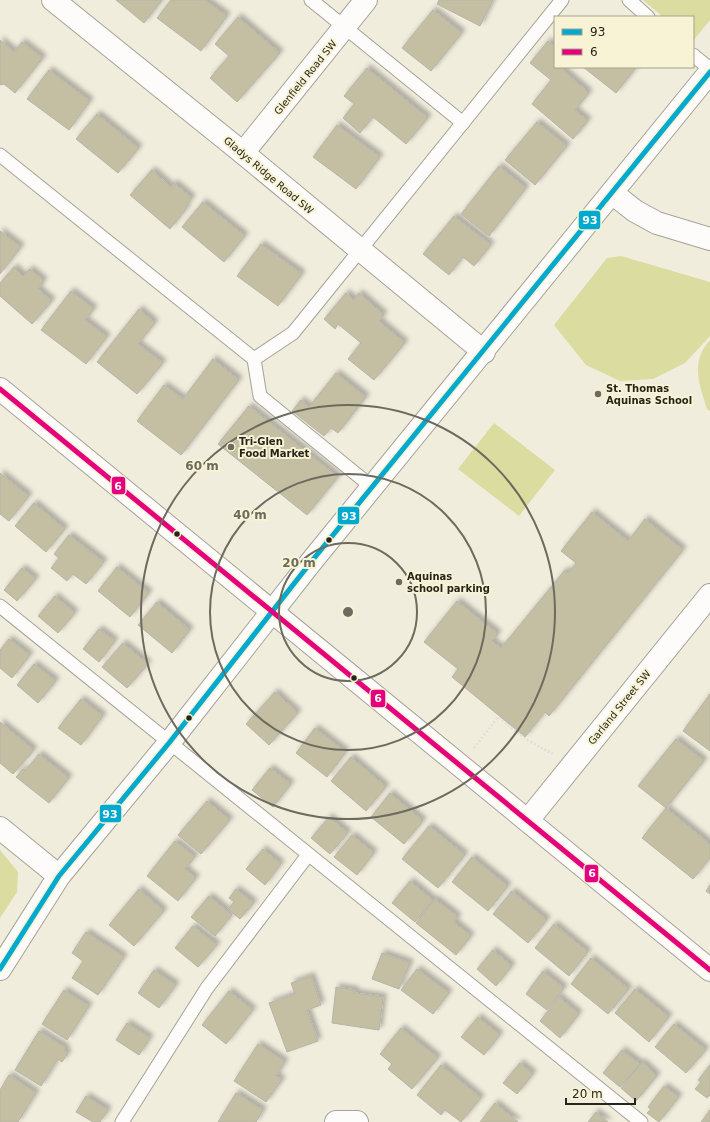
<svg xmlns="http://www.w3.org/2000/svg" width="710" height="1122" viewBox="0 0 710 1122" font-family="'DejaVu Sans',sans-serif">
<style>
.green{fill:#dbdca0}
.building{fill:#c4bfa3;stroke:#b6b4a8;filter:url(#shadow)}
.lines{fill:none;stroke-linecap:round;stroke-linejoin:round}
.lane-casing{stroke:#a5a397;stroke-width:15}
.street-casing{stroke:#a5a397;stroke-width:24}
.secondary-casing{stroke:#a5a397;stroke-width:24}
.path{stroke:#e0dfda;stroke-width:2.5;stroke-dasharray:2 2;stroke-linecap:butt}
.lane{stroke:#fdfcfa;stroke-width:13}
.street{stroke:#fdfcfa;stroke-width:22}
.secondary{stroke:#fdfcfa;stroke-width:22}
.bus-1-casing{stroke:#f8f3d5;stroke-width:8}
.bus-2-casing{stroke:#f8f3d5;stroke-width:8}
.bus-1{stroke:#00a9ce;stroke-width:5}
.bus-2{stroke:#e5007d;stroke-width:5}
.ring{fill:none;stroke:#6d6b5e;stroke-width:2}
.poi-dot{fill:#6d6b5e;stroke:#f8f3d5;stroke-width:1.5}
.bus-dot{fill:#27251a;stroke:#f8f3d5;stroke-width:1.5}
.labels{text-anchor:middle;stroke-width:4;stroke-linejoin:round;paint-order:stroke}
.street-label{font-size:10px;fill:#27251a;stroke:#f8f3d5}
.poi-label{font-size:10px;font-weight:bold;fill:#27251a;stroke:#f8f3d5;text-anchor:start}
.centre{fill:#6d6b5e;stroke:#f8f3d5;stroke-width:2}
.ring-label{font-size:12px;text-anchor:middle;font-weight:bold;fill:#6d6b5e;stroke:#f8f3d5;stroke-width:4;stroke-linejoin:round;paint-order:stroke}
.line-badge{stroke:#f8f3d5;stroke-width:1.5}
.badge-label{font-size:11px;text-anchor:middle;font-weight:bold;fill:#fff}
</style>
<defs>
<filter id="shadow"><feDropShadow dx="3.5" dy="-3.5" stdDeviation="2" flood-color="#0004"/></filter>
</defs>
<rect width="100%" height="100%" fill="#f0eddd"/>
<!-- green -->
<g class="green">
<polygon points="643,0 710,0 710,20 693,41 693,17 663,17"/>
<polygon points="621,256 710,282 710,336 685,363 653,379 620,381 586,365 554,325 607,258"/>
<path d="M710 340V411L707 409C699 382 690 363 710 340Z"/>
<polygon points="494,423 555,470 519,516 458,469"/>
<polygon points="0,850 18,872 17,892 0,918"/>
</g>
<!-- building -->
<g class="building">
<polygon points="116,0 162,0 144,23"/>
<polygon points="171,0 205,0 227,16 201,51 157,18"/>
<polygon points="439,0 493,0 480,26 437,4"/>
<polygon points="433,10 462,33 431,71 402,48"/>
<polygon points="238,17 280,53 237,102 210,78 229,56 215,44"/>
<polygon points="0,40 14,52 22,42 43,58 15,93 4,84 0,85"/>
<polygon points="548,41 555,47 555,67 565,67 563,70 589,93 575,110 588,121 573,139 532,104 551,80 530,63"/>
<polygon points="583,67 633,67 635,69 616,93"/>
<polygon points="367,68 428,118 406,144 373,117 360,133 343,118 354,104 344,96"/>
<polygon points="49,70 90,101 69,130 27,99"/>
<polygon points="97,114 139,148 118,173 76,139"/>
<polygon points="537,122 567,146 535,185 505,160"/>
<polygon points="337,125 380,157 356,189 313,157"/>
<polygon points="499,166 526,188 489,236 461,214"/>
<polygon points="152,170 171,187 174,183 192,198 186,206 187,208 170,229 130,195"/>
<polygon points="203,202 245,236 224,262 182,227"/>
<polygon points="454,216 491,245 474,266 463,257 449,275 423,254"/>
<polygon points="0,231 21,247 0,274"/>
<polygon points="261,244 302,274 278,306 237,276"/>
<polygon points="14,267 23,276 30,269 44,281 38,289 52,301 32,324 0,296 0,283"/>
<polygon points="71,291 94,309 85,320 107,337 86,364 41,330"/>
<polygon points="346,293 354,300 359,293 384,315 379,321 405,343 374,380 348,359 361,343 338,324 335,329 324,319"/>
<polygon points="139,309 155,323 138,344 163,363 137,394 97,362"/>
<polygon points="213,359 239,380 181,455 137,421 164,385 183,399"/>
<polygon points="336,373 366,397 338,433 331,428 324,436 292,411 301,400 309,407"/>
<polygon points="249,406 338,477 307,515 218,444"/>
<polygon points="0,473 29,496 9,521 0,514"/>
<polygon points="34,503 65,529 46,552 15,526"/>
<polygon points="592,512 628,541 645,519 683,550 549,716 545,712 525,737 452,677 458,669 424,642 457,601 498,634 492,641 501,648 565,570 568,573 576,563 561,551"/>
<polygon points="69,535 104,562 86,584 73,574 67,581 51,568 59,558 54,554"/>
<polygon points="117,567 149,593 130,617 98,591"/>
<polygon points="22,568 36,579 17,601 4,590"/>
<polygon points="55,596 75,613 58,633 38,616"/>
<polygon points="157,602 190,630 172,653 138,625"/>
<polygon points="99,629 115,641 99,662 83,649"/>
<polygon points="9,639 30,655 12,678 0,668 0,650"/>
<polygon points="123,643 148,664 127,688 102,667"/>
<polygon points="34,664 56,681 38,703 17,685"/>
<polygon points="275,692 298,713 269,745 246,724"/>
<polygon points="710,694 710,751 683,731"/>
<polygon points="81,699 103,716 81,745 58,728"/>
<polygon points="0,722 34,750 13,774 0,763"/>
<polygon points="315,728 346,752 327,777 296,753"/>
<polygon points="676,739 704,761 666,808 638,786"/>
<polygon points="39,754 69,778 49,803 16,777 23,769 25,771"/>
<polygon points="351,757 386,787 366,811 331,781"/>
<polygon points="270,768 291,784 273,807 252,790"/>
<polygon points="390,793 423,821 404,844 371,817"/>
<polygon points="207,801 230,820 201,854 178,835"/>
<polygon points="666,808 710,844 710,858 693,879 642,838"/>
<polygon points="329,817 348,833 330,854 311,838"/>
<polygon points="429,826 465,855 438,888 402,859"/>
<polygon points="352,835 374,853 357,875 334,857"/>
<polygon points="175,841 195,857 185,869 196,878 178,901 147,876"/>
<polygon points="263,849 281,864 265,885 246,869"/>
<polygon points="472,857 508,886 488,911 452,882"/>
<polygon points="410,881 433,900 415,922 392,903"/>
<polygon points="710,885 710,894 706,891"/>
<polygon points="139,889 164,911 134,946 109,925"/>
<polygon points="236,889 254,903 240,919 228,909 234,902 229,898"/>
<polygon points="512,891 547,920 528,943 493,914"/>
<polygon points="209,896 232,915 215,936 191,917"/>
<polygon points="435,899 458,917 454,922 471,936 456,955 416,923"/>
<polygon points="554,924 588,952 569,976 535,948"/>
<polygon points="193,926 217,945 198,967 175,948"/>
<polygon points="86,932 124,957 98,995 72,978 83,961 72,953"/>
<polygon points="493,950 512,966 496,986 477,969"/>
<polygon points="382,953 410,963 399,989 372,979"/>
<polygon points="591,958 629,989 608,1014 571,984"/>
<polygon points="417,969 449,993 433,1014 401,990"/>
<polygon points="154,970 176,985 159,1008 138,993"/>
<polygon points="543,971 564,988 547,1010 526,994"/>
<polygon points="311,976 321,1005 307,1010 318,1041 287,1052 269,1003 295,994 291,983"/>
<polygon points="336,987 355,990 355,993 383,997 379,1030 332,1023"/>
<polygon points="635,989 669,1017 649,1042 615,1013"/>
<polygon points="64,990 89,1006 67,1040 42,1024"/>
<polygon points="229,991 253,1010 226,1044 202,1025"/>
<polygon points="559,997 579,1014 560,1038 540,1021"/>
<polygon points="478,1017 500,1035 484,1055 461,1037"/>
<polygon points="127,1023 150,1038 139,1055 116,1040"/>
<polygon points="674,1024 706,1050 686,1073 655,1047"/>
<polygon points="401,1028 438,1058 412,1089 388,1069 392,1064 380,1054"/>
<polygon points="39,1031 66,1048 64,1050 68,1053 62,1062 58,1059 41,1086 15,1070"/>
<polygon points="258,1044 285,1062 276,1076 282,1080 266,1102 234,1081"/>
<polygon points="622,1050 640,1064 620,1087 603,1073"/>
<polygon points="642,1062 657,1076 636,1101 621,1088"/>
<polygon points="520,1063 533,1074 517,1094 503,1083"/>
<polygon points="441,1065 481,1098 461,1122 445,1110 441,1115 417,1095"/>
<polygon points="710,1065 710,1095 707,1098 695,1089 701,1082 698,1080"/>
<polygon points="9,1075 36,1093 18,1122 0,1122 0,1090"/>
<polygon points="664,1086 679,1097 659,1122 647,1113 651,1109 648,1107"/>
<polygon points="236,1093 263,1110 256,1122 218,1122"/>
<polygon points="86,1096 108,1110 100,1122 93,1122 76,1112"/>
<polygon points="495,1103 518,1122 480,1122"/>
<polygon points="710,1110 710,1122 701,1122"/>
<polygon points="596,1112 608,1122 588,1122"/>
</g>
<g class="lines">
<!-- lane casing -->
<g class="lane-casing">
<g id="lane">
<polyline points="311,0 463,123"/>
<polyline points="629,0 648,17"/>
<polyline points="693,55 710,69"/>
<polyline points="0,155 254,359"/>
<polyline points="372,487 260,396 254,359 293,333 562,0"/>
<polyline points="0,606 641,1122"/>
<polyline points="122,1122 207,988 308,855"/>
</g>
</g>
<!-- street casing -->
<g class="street-casing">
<g id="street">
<polyline points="53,0 243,153 484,352"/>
<polyline points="243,153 366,0"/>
<polyline points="612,193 635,211 657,223 710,239"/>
<polyline points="528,820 710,595"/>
<polyline points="0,828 59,876"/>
<polyline points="336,1122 357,1122"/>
</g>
</g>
<!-- secondary casing -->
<g class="secondary-casing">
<g id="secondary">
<polyline points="0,389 710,970"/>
<polyline points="0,969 59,876 169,743 311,562 710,72"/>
</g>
</g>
<!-- path -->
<polyline class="path" points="474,748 498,717 527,740 553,754"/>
<!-- lane -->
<use href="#lane" class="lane"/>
<!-- street -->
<use href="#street" class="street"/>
<!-- secondary -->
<use href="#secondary" class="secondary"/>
<!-- bus-1 casing -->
<g class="bus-1-casing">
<polyline id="bus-1" points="0,969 59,876 169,743 311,562 710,72"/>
</g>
<!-- bus-2 casing -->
<g class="bus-2-casing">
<polyline id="bus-2" points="0,389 710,970"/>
</g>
<!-- bus-1 -->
<use href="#bus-1" class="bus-1"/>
<!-- bus-2 -->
<use href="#bus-2" class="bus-2"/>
</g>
<!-- distance rings -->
<g class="ring">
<circle cx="348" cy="612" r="69"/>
<circle cx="348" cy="612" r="138"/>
<circle cx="348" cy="612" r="207"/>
</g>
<!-- markers -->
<g class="poi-dot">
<circle cx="598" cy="394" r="4"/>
<circle cx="231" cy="447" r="4"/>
<circle cx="399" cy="582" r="4"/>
</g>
<g class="bus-dot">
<circle cx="177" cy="534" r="3.5"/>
<circle cx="329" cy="540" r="3.5"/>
<circle cx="354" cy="678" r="3.5"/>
<circle cx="189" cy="718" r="3.5"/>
</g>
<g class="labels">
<!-- street labels -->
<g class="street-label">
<text transform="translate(305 77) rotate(-51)" y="4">Glenfield Road SW</text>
<text transform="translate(269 175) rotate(40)" y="4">Gladys Ridge Road SW</text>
<text transform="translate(619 707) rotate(-51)" y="4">Garland Street SW</text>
</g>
<!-- poi labels -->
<g class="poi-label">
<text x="606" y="392">St. Thomas<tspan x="606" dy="12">Aquinas School</tspan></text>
<text x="239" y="445">Tri-Glen<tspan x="239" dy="12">Food Market</tspan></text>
<text x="407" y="580">Aquinas<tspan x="407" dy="12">school parking</tspan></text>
</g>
</g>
<circle cx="348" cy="612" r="6" class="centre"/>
<g class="ring-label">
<text x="202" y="470">60 m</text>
<text x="250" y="519">40 m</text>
<text x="299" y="567">20 m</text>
</g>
<g class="line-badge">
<rect x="578" y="210" width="23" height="20" rx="4" fill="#00a9ce"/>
<rect x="111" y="476" width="15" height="19" rx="4" fill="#e5007d"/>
<rect x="337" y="506" width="23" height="19" rx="4" fill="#00a9ce"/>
<rect x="370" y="689" width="16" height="19" rx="4" fill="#e5007d"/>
<rect x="99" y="804" width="23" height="19" rx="4" fill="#00a9ce"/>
<rect x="584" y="864" width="15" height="19" rx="4" fill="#e5007d"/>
</g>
<g class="badge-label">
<text x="590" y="224">93</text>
<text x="118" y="490">6</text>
<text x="349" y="520">93</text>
<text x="378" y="702">6</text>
<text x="110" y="818">93</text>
<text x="592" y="877">6</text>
</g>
<!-- legend -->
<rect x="554" y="16" width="140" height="52" fill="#f8f3d5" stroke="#a4a18a"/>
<rect x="562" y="29" width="20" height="6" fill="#00a9ce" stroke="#a4a18a"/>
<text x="590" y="36" font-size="12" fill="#27251a">93</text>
<rect x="562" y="49" width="20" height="6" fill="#e5007d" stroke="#a4a18a"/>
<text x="590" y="56" font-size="12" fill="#27251a">6</text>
<!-- scale -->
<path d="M566 1098v6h69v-6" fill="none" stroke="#27251a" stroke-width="2"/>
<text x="572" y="1098" font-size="12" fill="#27251a" stroke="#f8f3d5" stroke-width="3" paint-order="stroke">20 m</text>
</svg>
